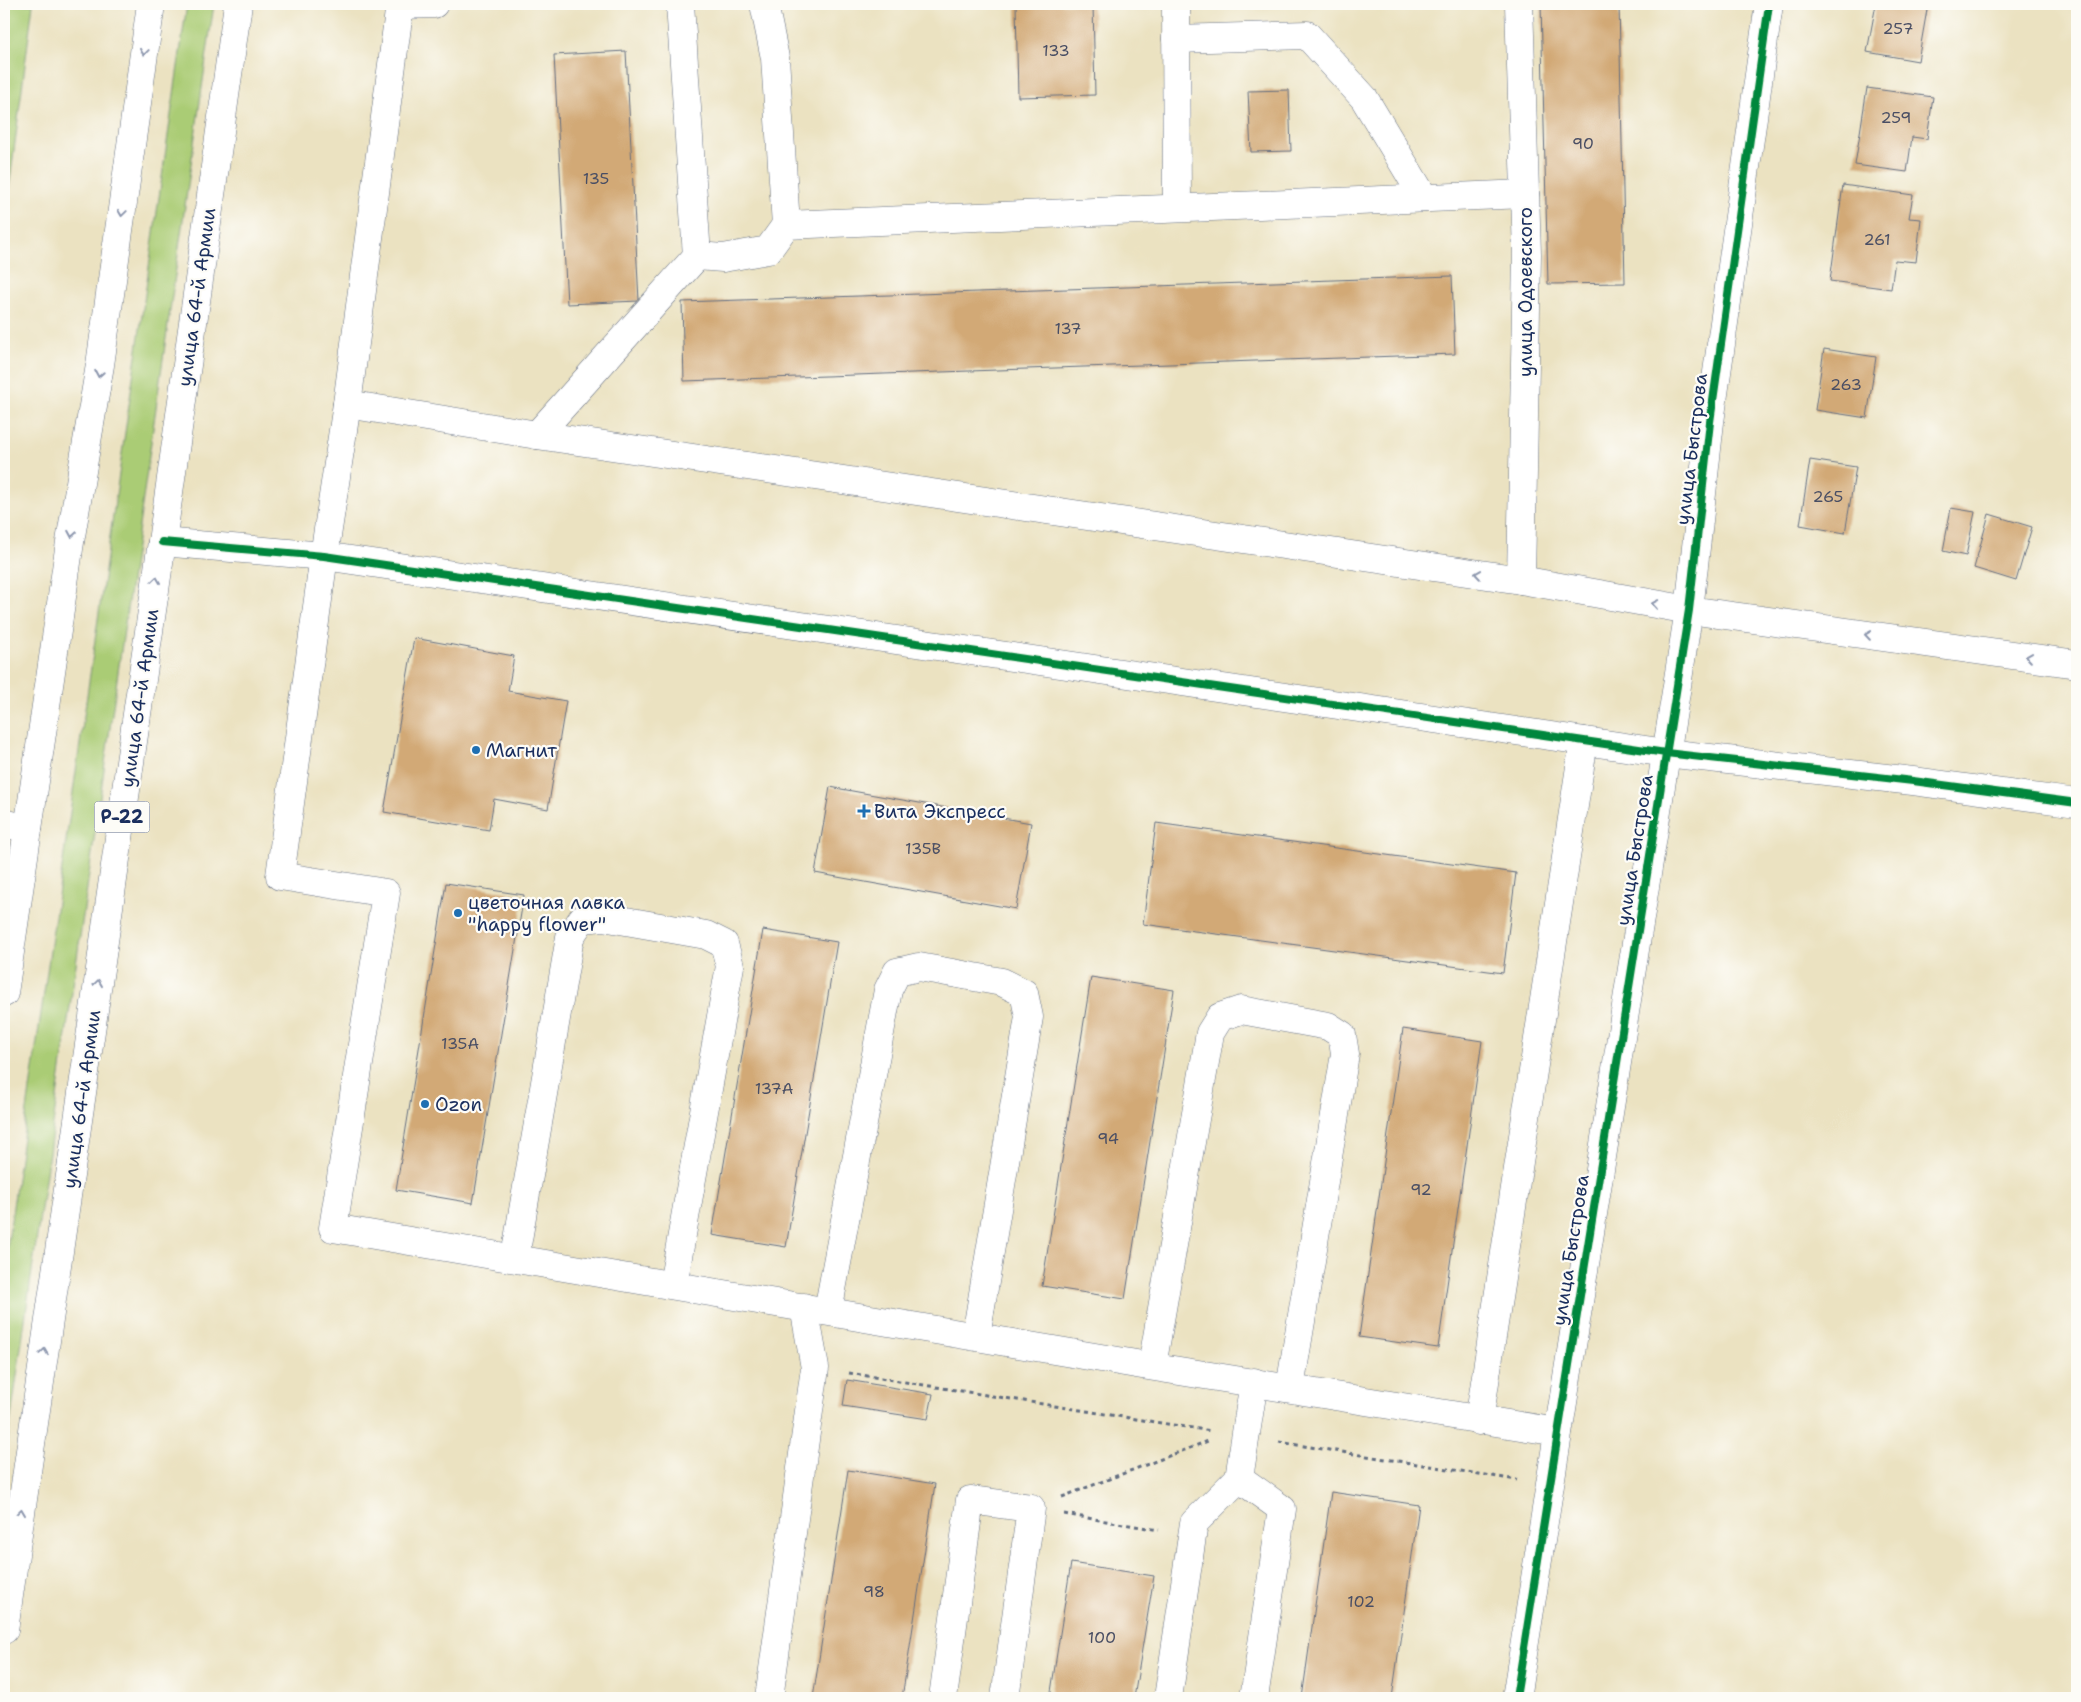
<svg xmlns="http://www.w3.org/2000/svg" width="2081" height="1702" viewBox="0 0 2081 1702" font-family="'Shantell Sans',sans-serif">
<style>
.green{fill:#aacc75;stroke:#627e6a}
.building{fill:#d2a976}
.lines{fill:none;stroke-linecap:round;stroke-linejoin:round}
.minor-casing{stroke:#646e81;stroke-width:29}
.highway-casing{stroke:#646e81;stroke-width:29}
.path{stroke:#646e81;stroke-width:3;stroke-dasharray:4 4;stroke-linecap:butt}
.minor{stroke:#fff;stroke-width:28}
.highway{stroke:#fff;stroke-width:28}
.cycleway-casing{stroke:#fdfcf7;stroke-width:11}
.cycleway{stroke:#00873e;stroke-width:8}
.oneway{stroke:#8d97ae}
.poi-dot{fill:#1f6fb2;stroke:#fdfcf7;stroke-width:2}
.labels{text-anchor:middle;stroke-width:4.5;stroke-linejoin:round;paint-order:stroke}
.number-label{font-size:16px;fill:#494e64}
.shield{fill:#fdfcf7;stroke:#5f6c8c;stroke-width:1}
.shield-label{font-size:18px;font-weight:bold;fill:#1b2f5e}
.street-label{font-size:19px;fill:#1b2f5e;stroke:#fdfcf7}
.poi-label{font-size:19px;fill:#1b2f5e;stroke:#fdfcf7;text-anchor:start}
</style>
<rect width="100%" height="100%" fill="#fdfcf7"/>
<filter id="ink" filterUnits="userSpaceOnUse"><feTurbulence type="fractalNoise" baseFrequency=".02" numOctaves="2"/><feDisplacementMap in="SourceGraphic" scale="10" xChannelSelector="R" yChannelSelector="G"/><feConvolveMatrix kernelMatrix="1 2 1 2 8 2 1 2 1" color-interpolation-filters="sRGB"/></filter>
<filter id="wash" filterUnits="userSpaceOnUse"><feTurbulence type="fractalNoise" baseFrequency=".0096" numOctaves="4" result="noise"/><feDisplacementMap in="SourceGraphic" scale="20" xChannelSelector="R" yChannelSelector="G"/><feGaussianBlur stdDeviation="1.12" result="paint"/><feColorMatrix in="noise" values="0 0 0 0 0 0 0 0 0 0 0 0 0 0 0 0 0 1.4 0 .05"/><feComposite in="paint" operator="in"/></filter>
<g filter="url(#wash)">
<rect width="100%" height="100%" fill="#ebe2c1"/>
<!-- green -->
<g class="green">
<polygon points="4,4 33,4 4,227"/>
<polygon points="187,4 214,4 4,1466 4,1269"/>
</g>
<g id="blocks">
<!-- building -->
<g class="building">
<polygon points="1016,4 1093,4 1095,95 1018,97"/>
<polygon points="1541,4 1619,4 1625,283 1548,284"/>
<polygon points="1876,4 1928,4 1918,61 1867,52"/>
<polygon points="626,51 639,301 567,304 554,55"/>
<polygon points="1867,88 1933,97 1927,139 1912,137 1907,172 1855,165"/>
<polygon points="1289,90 1291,151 1251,152 1248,91"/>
<polygon points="1843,185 1913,195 1909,218 1921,219 1916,262 1895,260 1891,289 1830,281"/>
<polygon points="1452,276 1455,354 684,381 682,302"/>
<polygon points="1824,349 1876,357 1867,418 1815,410"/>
<polygon points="1810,460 1856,467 1845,533 1800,525"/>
<polygon points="1951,508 1975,512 1966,556 1943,551"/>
<polygon points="1989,514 2032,527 2016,581 1974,568"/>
<polygon points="414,638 514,656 508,691 566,701 548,809 494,799 489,830 384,812"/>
<polygon points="830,787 1031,823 1016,909 815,873"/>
<polygon points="1156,823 1516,873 1503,973 1143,924"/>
<polygon points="446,883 524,895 473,1203 396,1190"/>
<polygon points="763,930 837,942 786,1247 712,1235"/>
<polygon points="1091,977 1174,990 1125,1299 1042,1286"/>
<polygon points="1403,1029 1482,1041 1438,1348 1359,1337"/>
<polygon points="847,1380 933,1394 928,1419 843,1406"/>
<polygon points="848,1470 935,1484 902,1698 813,1698"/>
<polygon points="1331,1492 1419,1505 1392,1698 1302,1698"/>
<polygon points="1071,1563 1154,1576 1134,1698 1050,1698"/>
</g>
</g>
</g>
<g filter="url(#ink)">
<use href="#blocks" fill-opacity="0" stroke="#646e81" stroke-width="1"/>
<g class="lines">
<!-- minor casing -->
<g class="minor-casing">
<g id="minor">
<polyline points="400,4 347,404 324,556 280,876 386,893 333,1228 1142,1365 1558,1432"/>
<polyline points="680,4 697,256 723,258 768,250 786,225"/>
<polyline points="764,4 775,58 786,225 1525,194"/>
<polyline points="1176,4 1177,208"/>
<polyline points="1519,4 1527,254 1521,580"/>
<polyline points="399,5 434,4"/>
<polyline points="1176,39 1307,35 1364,98 1424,198"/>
<polyline points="347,404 537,435 1521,580 1689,610 2077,664"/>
<polyline points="537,435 697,256"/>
<polyline points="162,542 324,556 1666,753 1913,781 2077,803"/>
<polyline points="4,823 28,829"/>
<polyline points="515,1257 570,937 582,919 603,917 706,935 724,944 730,966 673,1285"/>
<polyline points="828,1311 888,990 897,972 919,967 1002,982 1024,993 1029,1017 976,1336"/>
<polyline points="1152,1366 1210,1033 1220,1017 1241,1010 1328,1026 1342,1035 1345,1054 1290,1388"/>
<polyline points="1254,1382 1239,1478 1282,1509 1254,1698"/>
<polyline points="1479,1421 1584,741"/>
<polyline points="769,1698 815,1368 804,1307"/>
<polyline points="943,1698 970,1500 1031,1508 1005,1698"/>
<polyline points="1168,1698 1194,1523 1239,1478"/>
<polyline points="1516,1698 1689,610 1710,422 1769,4"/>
</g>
</g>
<!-- highway casing -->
<g class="highway-casing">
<g id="highway">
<polyline points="4,993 70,542 100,365 151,4"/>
<polyline points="4,1630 162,542 238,4"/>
</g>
</g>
<!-- path -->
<g class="path">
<polyline points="849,1373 1211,1431"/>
<polyline points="1279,1442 1517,1480"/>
<polyline points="1062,1497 1208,1441"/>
<polyline points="1064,1514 1159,1530"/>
</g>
<!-- minor -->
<use href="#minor" class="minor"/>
<!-- highway -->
<use href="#highway" class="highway"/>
<!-- cycleway casing -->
<g class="cycleway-casing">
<g id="cycleway">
<polyline points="162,542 324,556 1666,753 1913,781 2077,803"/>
<polyline points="1516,1698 1689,610 1710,422 1769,4"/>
</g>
</g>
<!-- cycleway -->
<use href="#cycleway" class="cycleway"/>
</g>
<!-- one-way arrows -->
<defs><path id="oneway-chevron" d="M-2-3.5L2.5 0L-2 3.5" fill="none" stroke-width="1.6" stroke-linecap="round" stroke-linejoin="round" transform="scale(1.25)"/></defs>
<g class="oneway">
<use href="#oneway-chevron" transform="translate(144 52) rotate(98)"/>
<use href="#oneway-chevron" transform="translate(122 213) rotate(98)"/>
<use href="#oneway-chevron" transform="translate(99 374) rotate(100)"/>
<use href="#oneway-chevron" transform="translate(72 534) rotate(100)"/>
<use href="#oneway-chevron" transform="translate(1478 574) rotate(-172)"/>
<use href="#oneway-chevron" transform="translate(156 580) rotate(-82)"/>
<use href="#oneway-chevron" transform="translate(1655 604) rotate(-170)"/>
<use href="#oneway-chevron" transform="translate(1868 635) rotate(-172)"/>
<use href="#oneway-chevron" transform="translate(2029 657) rotate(-172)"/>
<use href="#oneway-chevron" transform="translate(98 983) rotate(-82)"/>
<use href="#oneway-chevron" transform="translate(44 1352) rotate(-82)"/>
<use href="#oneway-chevron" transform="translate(21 1512) rotate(-82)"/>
</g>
</g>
<!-- markers -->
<g class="poi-dot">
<circle cx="476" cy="750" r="5"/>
<path d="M861.5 803.5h5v5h5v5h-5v5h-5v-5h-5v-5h5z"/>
<circle cx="458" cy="913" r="5"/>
<circle cx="425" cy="1104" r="5"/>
</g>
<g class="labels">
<!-- number labels -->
<g class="number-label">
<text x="1898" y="34">257</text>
<text x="1056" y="56">133</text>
<text x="1896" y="123">259</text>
<text x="1583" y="149">90</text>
<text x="596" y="184">135</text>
<text x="1877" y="245">261</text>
<text x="1068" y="334">137</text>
<text x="1846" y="390">263</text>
<text x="1828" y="502">265</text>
<text x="923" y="854">135В</text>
<text x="460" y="1049">135А</text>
<text x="774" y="1094">137А</text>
<text x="1108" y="1144">94</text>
<text x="1421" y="1195">92</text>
<text x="874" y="1597">98</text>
<text x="1361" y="1607">102</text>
<text x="1102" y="1643">100</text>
</g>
<!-- shield labels -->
<rect class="shield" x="94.5" y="801.5" width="55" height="31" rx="4"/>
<g class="shield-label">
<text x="122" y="823">Р-22</text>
</g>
<!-- street labels -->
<g class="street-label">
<text transform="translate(1525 292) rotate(-90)" y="7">улица Одоевского</text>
<text transform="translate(196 297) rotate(-82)" y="7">улица 64-й Армии</text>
<text transform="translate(1691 449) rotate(-83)" y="7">улица Быстрова</text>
<text transform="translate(139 698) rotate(-82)" y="7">улица 64-й Армии</text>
<text transform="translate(1634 850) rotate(-81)" y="7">улица Быстрова</text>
<text transform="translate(81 1099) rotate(-82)" y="7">улица 64-й Армии</text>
<text transform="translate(1570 1250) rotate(-81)" y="7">улица Быстрова</text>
</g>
<!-- poi labels -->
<g class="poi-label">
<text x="486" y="757">Магнит</text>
<text x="874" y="818">Вита Экспресс</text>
<text x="468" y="909">цветочная лавка<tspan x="468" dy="22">"happy flower"</tspan></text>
<text x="435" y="1111">Ozon</text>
</g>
</g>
<!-- margin -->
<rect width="2081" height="1702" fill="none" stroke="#fdfcf7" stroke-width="20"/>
</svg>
